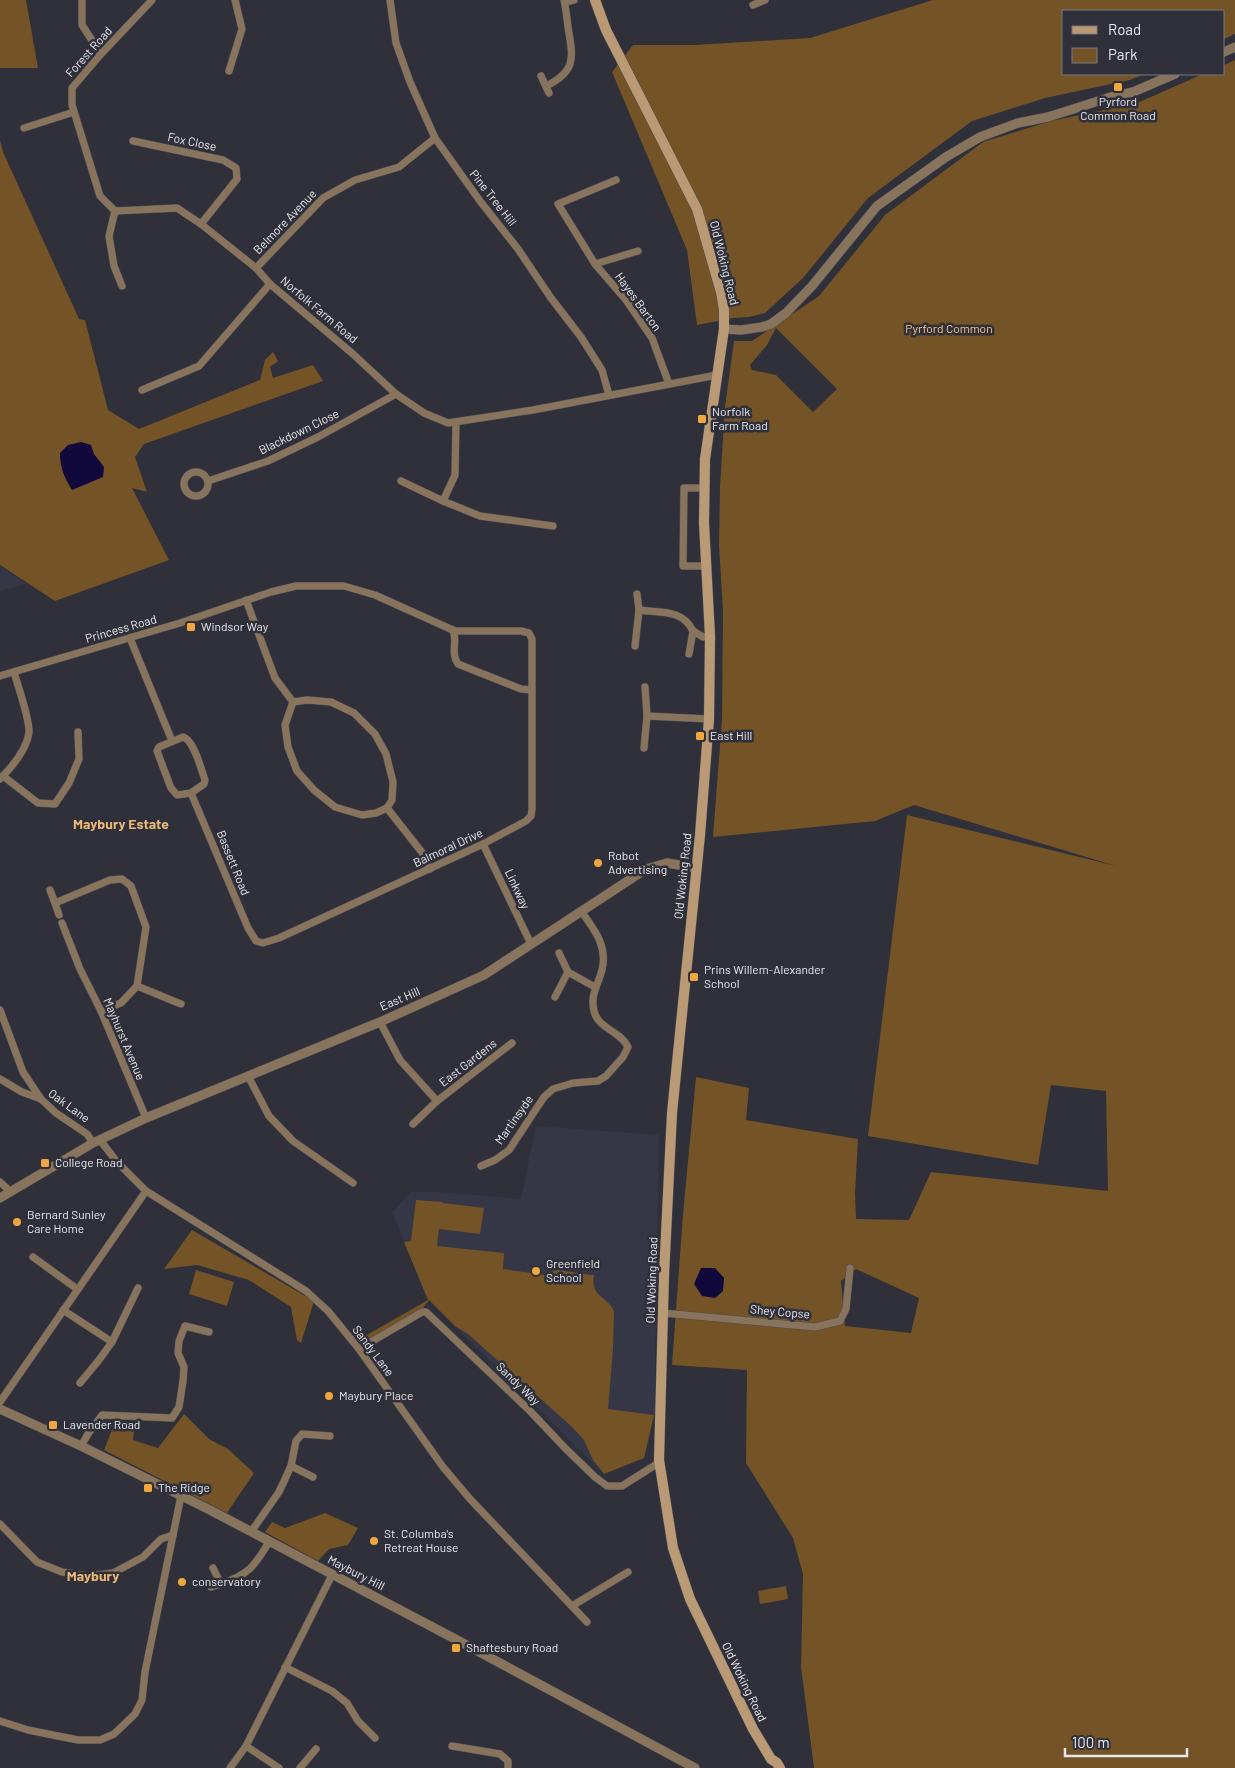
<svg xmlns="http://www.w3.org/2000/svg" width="1235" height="1768" viewBox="0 0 1235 1768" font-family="Barlow,sans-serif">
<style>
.built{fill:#363746}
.green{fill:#745326;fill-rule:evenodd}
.water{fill:#11083c}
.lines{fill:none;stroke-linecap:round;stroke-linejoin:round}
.minor-casing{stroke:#4c4d56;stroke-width:8}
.tertiary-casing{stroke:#4c4d56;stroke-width:10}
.secondary-casing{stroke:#4c4d56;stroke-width:11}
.minor{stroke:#88745d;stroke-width:7}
.tertiary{stroke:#88745d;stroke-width:9}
.secondary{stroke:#b99a75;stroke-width:10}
.poi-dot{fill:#f0a73e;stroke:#2f3039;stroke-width:2}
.labels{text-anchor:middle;stroke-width:5;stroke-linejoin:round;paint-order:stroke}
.street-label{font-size:12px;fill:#e7e8ee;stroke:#2f3039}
.poi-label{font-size:12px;fill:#e7e8ee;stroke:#2f3039;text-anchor:start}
.park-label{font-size:12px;fill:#f9c688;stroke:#2f3039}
.neighbourhood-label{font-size:14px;font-weight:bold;fill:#ebb878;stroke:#2f3039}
</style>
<rect width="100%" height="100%" fill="#2f3039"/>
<!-- built -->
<g class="built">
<polygon points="0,566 26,584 0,591"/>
<polygon points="536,1126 659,1135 655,1369 656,1408 644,1458 604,1474 428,1300 392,1212 411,1192 440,1192 521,1199"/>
</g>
<!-- green -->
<g class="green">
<polygon points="0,0 26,0 38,68 0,68"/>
<polygon points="933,0 1235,0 1235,34 1224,39 1224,11 1064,11 1064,74 1144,74 1130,80 1045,98 972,121 868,198 803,278 765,313 749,317 733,318 697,325 687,250 612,72 633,45 694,45 810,38"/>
<path d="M1235 60V1768H814L801 1667 803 1574 793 1538 746 1463 747 1370 672 1365 683 1214 696 1077 749 1088 746 1120 858 1139 855 1193 856 1219 909 1220 931 1172 1108 1191 1106 1091 1051 1085 1038 1165 868 1136 907 815 1116 866 914 805 875 821 713 837 722 720 723 610 719 546 720 487 725 407 734 341H752L819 296 885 215 983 142 1051 121 1137 103 1203 74H1224V65ZM776 328 837 389 813 412 776 375 752 370 750 365 767 345ZM856 1269 919 1298 911 1333 845 1326 841 1281Z"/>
<polygon points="0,140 3,152 79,319 85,320 108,410 139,429 260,380 265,360 273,352 278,361 270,367 273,378 313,365 323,381 144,444 135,457 147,492 132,488 169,560 55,601 0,565"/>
<path d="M416 1200 443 1202V1203L484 1208 480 1234 439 1229 437 1246 504 1253 503 1269 552 1276 553 1269 590 1275H594C590 1297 607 1296 614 1311L613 1349 608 1409 654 1415 644 1458 604 1474 593 1460 584 1440 571 1426 468 1334 455 1326 429 1300 423 1308 364 1342 358 1340 428 1300 404 1242 411 1241Z"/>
<polygon points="192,1230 314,1301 301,1343 297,1340 291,1307 249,1280 197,1265 164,1269"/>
<polygon points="196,1270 234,1282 227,1306 189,1294"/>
<polygon points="184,1414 209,1439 228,1449 254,1473 227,1513 104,1450 115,1422 135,1422 133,1440 158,1448"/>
<polygon points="325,1513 358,1528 348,1545 329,1549 318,1561 265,1532 272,1522 285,1528"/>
<polygon points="786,1586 788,1599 760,1604 758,1591"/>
</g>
<!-- water -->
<g class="water">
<path d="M81 442 91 445 94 454 104 467 103 477 72 490C64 477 60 468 60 453L68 445Z"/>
<polygon points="701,1268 715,1268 724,1278 723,1291 715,1298 702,1296 694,1284"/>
</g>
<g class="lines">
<!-- minor casing -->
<g class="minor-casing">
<g id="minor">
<polyline points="82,0 82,25 101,54"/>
<polyline points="390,0 396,43 410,82 435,138 480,201 518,249 551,298 581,337 602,370 609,395"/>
<polyline points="565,2 574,0"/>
<polyline points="753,5 765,0"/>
<polyline points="229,71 242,29 235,0"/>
<polyline points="541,76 549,93"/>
<path d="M546 86C577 71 573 57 568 27 567 18 566 9 564 0"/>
<polyline points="24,128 74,112"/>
<polyline points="133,141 223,160 236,168 237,179 201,224"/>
<polyline points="616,180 558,204 595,264 626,300 652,338 669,384"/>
<polyline points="115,211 177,208 201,224 256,268 270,284 353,354 396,394 424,413 448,423 533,410 717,375"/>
<polyline points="115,211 100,196 72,105 72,88 101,54 152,0"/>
<polyline points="115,211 109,236 114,266 122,286"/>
<polyline points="595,264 638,251"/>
<polyline points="256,268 323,198 355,180 399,167 435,138"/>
<polyline points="142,390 199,366 270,284"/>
<circle cx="196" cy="484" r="12"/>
<polyline points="208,481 268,461 318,437 396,394"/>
<polyline points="401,481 443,501 480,516 553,526"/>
<polyline points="704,488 684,488 683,566 706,566"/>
<polyline points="443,501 455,475 456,422"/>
<polyline points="246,600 275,678 293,702"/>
<path d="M639 610C661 613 682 609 693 631"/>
<path d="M453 630C458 642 450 653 458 664L521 689 532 690"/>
<polyline points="693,631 703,637 710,636"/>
<polyline points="130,638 172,741"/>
<polyline points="635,646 639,610 637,594"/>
<polyline points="689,654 693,631"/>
<polyline points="0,676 180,623 271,592 296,586 344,586 375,595 455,631 521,631 529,633 532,639 532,809 531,816 526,821 483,844 279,938 263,943 256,941 248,928 191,793"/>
<polygon points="307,700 331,702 354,713 375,734 386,754 393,782 392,800 387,808 376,813 362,815 335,807 314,790 297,771 288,747 285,725 293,702"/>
<polyline points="647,716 709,719"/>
<path d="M183 737C194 740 201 769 205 780L204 784 191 793 177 795 171 788 157 751 159 747Z"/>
<polyline points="644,748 647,716 645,687"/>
<polyline points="3,776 38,803 55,804 69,783 79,759 78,732"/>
<path d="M0 779C12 767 26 751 29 733 30 719 18 687 14 672"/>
<polyline points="387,808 424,855 430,869"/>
<polyline points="483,844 531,944"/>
<polyline points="50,890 55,903"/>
<polyline points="59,915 55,903 110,880 122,879 131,886 146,927 137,986 121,1003 101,1011"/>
<polyline points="62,923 80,969 101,1011 146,1118"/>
<polyline points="559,953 568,972 595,987"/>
<polyline points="137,986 181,1004"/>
<polyline points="555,997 568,972"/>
<polyline points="0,1010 23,1072 41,1099"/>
<polyline points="380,1022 400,1060 437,1101 413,1124"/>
<polyline points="248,1076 269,1116 293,1141 353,1183"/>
<polyline points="0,1079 22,1092 41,1099 56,1113 87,1134 93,1143"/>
<polyline points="437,1101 512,1043"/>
<polyline points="100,1140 117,1162 146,1191 306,1291 328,1311 359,1349 443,1467 470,1499 587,1622"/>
<path d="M481 1166 495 1160 509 1150 544 1097 553 1089 573 1083 598 1081 606 1076 623 1057 628 1047C621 1031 598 1029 594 1011 590 995 598 985 602 970 608 946 594 929 581 911"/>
<polyline points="0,1182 11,1192"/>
<polyline points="33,1257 77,1289"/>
<polyline points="63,1310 112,1342 138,1288"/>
<polyline points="663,1313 815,1327 840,1321 846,1309 850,1268"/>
<polyline points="359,1349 422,1312 426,1312 530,1411 566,1449 595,1477 607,1486 622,1486 660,1462"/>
<polyline points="80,1383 99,1360 112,1342"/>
<polyline points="0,1402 146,1191"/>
<polyline points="81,1446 88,1434 102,1415 172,1418 179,1407 183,1381 184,1367 178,1353 179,1341 185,1326 209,1332"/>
<polyline points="291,1466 313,1477"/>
<polyline points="0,1524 37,1562 62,1572 87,1576 113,1573 143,1557 161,1539 173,1535"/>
<polyline points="251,1532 279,1492 291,1466 296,1441 302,1434 330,1436"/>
<path d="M213 1568 221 1584C249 1574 254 1567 269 1542"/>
<polyline points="211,1587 221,1584"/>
<polyline points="572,1606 628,1572"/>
<polyline points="285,1667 332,1691 347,1703 358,1721 375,1738"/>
<polyline points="0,1721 28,1730 78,1740 100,1740 114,1734 135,1714 142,1700 145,1672 181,1496"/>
<polyline points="246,1746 279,1768"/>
<polyline points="452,1746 500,1754 508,1761 508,1768"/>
<polyline points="230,1768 246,1746 332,1575"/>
<polyline points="300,1768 316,1749"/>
</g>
</g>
<!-- tertiary casing -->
<g class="tertiary-casing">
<g id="tertiary">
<polyline points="1224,52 1235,47"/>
<polyline points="724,329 741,330 762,327 771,324 786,313 812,286 877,206 946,157 980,137 1018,123 1048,117 1111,97 1133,92 1175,74"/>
<polyline points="0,1198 93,1143 146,1118 380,1022 484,975 646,869 667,863 697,868"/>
<polyline points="0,1409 81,1446 210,1510 459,1641 695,1768"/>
</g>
</g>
<!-- secondary casing -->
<g class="secondary-casing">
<polyline id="secondary" points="595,0 606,30 697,209 721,292 724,310 724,329 705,459 704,523 710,636 709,719 700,835 672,1113 664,1275 659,1460 673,1548 690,1599 753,1729 771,1759 777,1763 780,1768"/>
</g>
<!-- minor -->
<use href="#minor" class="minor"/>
<!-- tertiary -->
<use href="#tertiary" class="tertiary"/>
<!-- secondary -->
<use href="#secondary" class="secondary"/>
</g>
<!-- markers -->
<g class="poi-dot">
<rect x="1113" y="82" width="10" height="10" rx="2.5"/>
<rect x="697" y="414" width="10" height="10" rx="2.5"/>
<rect x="186" y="622" width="10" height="10" rx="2.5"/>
<rect x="695" y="731" width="10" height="10" rx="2.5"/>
<circle cx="598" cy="863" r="5"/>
<rect x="689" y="972" width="10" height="10" rx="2.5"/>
<rect x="40" y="1158" width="10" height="10" rx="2.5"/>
<circle cx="17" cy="1222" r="5"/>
<circle cx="536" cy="1271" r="5"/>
<circle cx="329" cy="1396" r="5"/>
<rect x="48" y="1420" width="10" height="10" rx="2.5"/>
<rect x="143" y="1483" width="10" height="10" rx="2.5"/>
<circle cx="374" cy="1541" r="5"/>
<circle cx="182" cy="1582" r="5"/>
<rect x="451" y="1643" width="10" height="10" rx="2.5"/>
</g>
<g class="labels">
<!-- street labels -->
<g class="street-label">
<text transform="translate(89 52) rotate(-48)" y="4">Forest Road</text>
<text transform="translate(192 142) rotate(12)" y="4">Fox Close</text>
<text transform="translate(493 198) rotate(52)" y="4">Pine Tree Hill</text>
<text transform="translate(285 222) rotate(-46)" y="4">Belmore Avenue</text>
<text transform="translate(724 263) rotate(76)" y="4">Old Woking Road</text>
<text transform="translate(638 302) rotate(54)" y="4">Hayes Barton</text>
<text transform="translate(319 310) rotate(40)" y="4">Norfolk Farm Road</text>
<text transform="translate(299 432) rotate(-26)" y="4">Blackdown Close</text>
<text transform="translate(121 629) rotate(-16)" y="4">Princess Road</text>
<text transform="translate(448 848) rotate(-25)" y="4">Balmoral Drive</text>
<text transform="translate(233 863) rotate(68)" y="4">Bassett Road</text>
<text transform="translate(683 876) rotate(-84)" y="4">Old Woking Road</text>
<text transform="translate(517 889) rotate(65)" y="4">Linkway</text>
<text transform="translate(400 999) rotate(-23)" y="4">East Hill</text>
<text transform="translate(124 1039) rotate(67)" y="4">Mayhurst Avenue</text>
<text transform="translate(468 1063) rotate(-38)" y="4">East Gardens</text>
<text transform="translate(69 1106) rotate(36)" y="4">Oak Lane</text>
<text transform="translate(514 1120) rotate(-55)" y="4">Martinsyde</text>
<text transform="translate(652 1280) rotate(-88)" y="4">Old Woking Road</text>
<text transform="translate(780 1312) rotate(5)" y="4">Shey Copse</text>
<text transform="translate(373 1351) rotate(53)" y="4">Sandy Lane</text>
<text transform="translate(518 1384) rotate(44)" y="4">Sandy Way</text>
<text transform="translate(356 1573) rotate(27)" y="4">Maybury Hill</text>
<text transform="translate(744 1682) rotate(64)" y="4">Old Woking Road</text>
</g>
<!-- poi labels -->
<g class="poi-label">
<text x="1118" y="106" text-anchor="middle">Pyrford<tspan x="1118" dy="14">Common Road</tspan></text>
<text x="712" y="416">Norfolk<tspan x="712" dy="14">Farm Road</tspan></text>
<text x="201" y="631">Windsor Way</text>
<text x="710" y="740">East Hill</text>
<text x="608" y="860">Robot<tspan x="608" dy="14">Advertising</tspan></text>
<text x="704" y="974">Prins Willem-Alexander<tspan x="704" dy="14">School</tspan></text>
<text x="55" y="1167">College Road</text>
<text x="27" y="1219">Bernard Sunley<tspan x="27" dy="14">Care Home</tspan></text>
<text x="546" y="1268">Greenfield<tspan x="546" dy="14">School</tspan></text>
<text x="339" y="1400">Maybury Place</text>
<text x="63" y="1429">Lavender Road</text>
<text x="158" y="1492">The Ridge</text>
<text x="384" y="1538">St. Columba's<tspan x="384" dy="14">Retreat House</tspan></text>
<text x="192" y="1586">conservatory</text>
<text x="466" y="1652">Shaftesbury Road</text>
</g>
<!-- park labels -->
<g class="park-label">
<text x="949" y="333">Pyrford Common</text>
</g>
<!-- neighbourhood labels -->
<g class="neighbourhood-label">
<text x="121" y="829">Maybury Estate</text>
<text x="93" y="1581">Maybury</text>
</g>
</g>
<!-- legend -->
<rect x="1062" y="10" width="162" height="65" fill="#2f3039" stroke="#797a81"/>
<rect x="1072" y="26" width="25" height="8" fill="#b99a75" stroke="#797a81"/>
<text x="1108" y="35" font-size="15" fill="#e7e8ee">Road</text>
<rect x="1072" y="48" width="25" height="15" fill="#745326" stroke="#797a81"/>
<text x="1108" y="60" font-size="15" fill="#e7e8ee">Park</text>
<!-- scale -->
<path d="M1065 1748v8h122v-8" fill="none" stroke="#e7e8ee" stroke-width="2.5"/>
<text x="1072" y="1748" font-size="15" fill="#e7e8ee" stroke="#2f3039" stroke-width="4" paint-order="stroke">100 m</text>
</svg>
